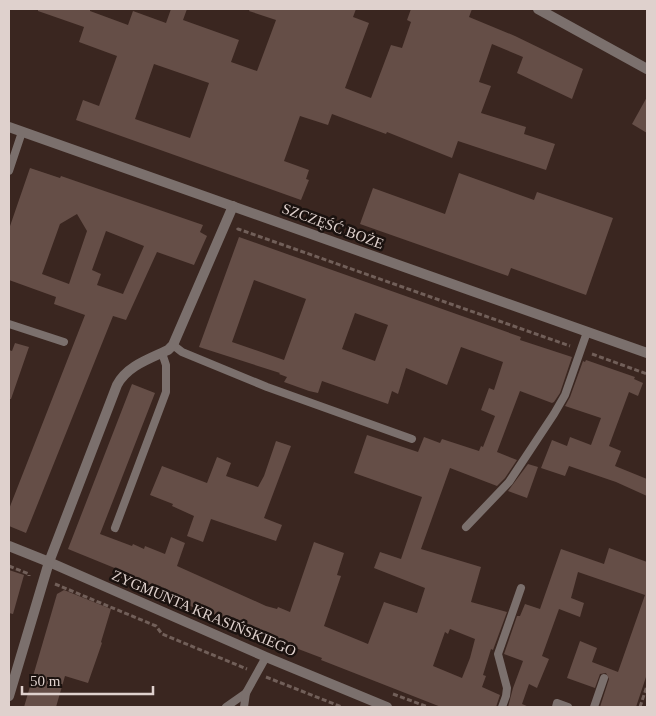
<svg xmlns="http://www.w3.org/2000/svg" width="656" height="716" viewBox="0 0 656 716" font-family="Georgia,serif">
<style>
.building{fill:#654e47;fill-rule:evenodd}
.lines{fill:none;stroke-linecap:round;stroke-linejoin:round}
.path{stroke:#715f59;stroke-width:3;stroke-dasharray:5 2.5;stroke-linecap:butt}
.service{stroke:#7b706d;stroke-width:8}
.minor{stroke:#7b706d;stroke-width:10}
.labels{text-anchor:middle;stroke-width:5;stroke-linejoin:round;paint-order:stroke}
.street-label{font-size:15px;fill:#dfd1cd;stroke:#1b120f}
</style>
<rect width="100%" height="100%" fill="#3a2620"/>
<!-- building -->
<g class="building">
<path d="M38 9H90V11L128 25 133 11 166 23 171 9H187L183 20 239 40 231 62 257 71 276 20 249 11 250 9H356L353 17 369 23 345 88 371 98 391 45 402 48 411 22 407 20 411 9H472L469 17 515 36 583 69 572 99 517 73 523 57 492 44 479 82 491 86 481 113 526 127 524 134 555 144 546 170 458 141 452 158 387 132 386 134 332 114 328 125 300 116 284 161 309 170 306 179 309 180 301 200 76 120 83 100 99 106 117 56 79 42 84 27 38 11ZM154 64 209 83 190 138 135 119Z"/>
<polygon points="647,97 647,133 632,124"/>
<path d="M30 168 60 178 61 176 203 225 200 232 207 236 194 265 157 252 126 320 113 316 26 533 9 526V509L85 315 54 304 56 297 9 280V229ZM77 214 87 231 69 284 42 274 60 224ZM106 231 144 246 123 294 97 285 101 274 92 270Z"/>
<polygon points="459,173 534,200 537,192 613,218 586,295 511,268 508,276 360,224 373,188 445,214"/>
<path d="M239 237 521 337 520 340 572 357 560 393 554 402 552 403 520 391 497 452 517 460 505 478 497 486 450 468 421 549 481 567 471 602 507 612 493 650 491 649 483 675 486 676 482 687 500 695 496 707H441L321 660 322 658 293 647 292 648 206 611 205 612 127 580 119 577 122 571 68 549 132 384 155 393 100 534 132 546 133 544 144 549 145 546 165 554 171 537 185 543 177 566 266 606 277 609 278 607 290 612 314 542 344 553 337 575 341 576 324 626 368 644 384 602 417 613 425 588 374 568 380 552 401 559 422 497 354 473 367 435 418 452 424 437 440 443 442 439 479 451 481 446 483 447 495 416 481 410 489 388 494 390 503 362 461 347 447 385 406 368 398 394 392 391 388 404 322 381 318 393 309 391 284 382 287 377 279 374 280 373 199 347ZM254 280 306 299 284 360 232 342ZM355 313 388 325 375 361 342 349ZM450 629 475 639 470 658 462 678 433 666 445 632 448 634Z"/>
<polygon points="15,343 29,347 11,399 9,399 9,350 12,351"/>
<polygon points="586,360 635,377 634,379 643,383 638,396 629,392 609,446 621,451 615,466 647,479 647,496 616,482 569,466 565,476 541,468 552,440 567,446 570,437 591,445 601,418 565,406 570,397 583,361 585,362"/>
<polygon points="276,441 291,446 264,518 282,525 276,541 211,519 203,542 187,536 194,516 172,506 173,504 150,495 162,466 207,483 217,457 231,463 226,476 258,487 264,476"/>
<polygon points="528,464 538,467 527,498 508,491"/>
<polygon points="609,548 647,562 647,674 636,707 600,707 609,679 606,673 600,674 595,688 567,678 580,641 597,648 592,662 618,672 645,595 578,572 571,598 584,603 580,617 559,609 542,656 549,659 537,688 529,684 522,704 529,707 508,707 513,688 523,661 504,654 517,616 520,616 525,604 540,609 561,549 604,564"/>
<polygon points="9,570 24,575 13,614 9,613"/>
<polygon points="64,590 111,609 101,642 102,643 88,683 65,676 56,707 24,707 57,594"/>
</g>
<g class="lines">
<!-- path -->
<g class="path">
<polyline points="237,230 238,229 570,346"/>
<polyline points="592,354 647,374"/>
<polyline points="9,566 29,574 29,576"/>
<polyline points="55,584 156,626 162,634 247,669"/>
<polyline points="266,677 342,707"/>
<polyline points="393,694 428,707"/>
<polyline points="640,707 647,686"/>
</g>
<!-- service -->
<g class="service">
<polyline points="9,171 22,132"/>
<polyline points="9,324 64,342"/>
<polyline points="173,345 182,352 267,387 412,439"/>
<polyline points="466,527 509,482 554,414 565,395 587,332"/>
<polyline points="115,528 166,392 166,365 162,353"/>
<polyline points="226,707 246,693 266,657"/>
<polyline points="244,707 246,693"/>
<polyline points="502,707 506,696 507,688 498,654 521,588"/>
<polyline points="556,707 557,703 568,707"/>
<polyline points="594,707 604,678"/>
</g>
<!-- minor -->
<g class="minor">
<polyline points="538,9 647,69"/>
<polyline points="9,127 647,353"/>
<polyline points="9,546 49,562 266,657 387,707"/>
<path d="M9 696 49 562 117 385C127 366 149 359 168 350L173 345 233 206"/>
</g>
</g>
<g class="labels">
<!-- street labels -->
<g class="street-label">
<text transform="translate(333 226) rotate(20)" y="5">SZCZĘŚĆ BOŻE</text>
<text transform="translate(204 613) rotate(23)" y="5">ZYGMUNTA KRASIŃSKIEGO</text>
</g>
</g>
<!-- border -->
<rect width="656" height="716" fill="none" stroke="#dfd1cd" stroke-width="20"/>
<!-- scale -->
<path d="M22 686v8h131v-8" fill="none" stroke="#dfd1cd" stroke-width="2.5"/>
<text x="30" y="686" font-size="15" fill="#dfd1cd" stroke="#1b120f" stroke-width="4" paint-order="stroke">50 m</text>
</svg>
